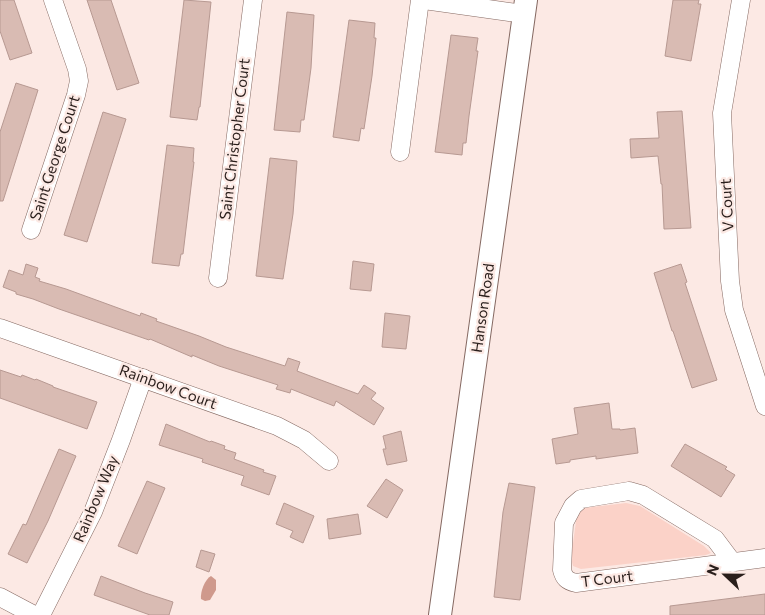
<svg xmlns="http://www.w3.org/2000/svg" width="765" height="615" viewBox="0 0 765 615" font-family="Commissioner,sans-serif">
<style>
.green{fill:#fbd2c8}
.water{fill:#cf998c}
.building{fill:#d9bbb3;stroke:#b79992}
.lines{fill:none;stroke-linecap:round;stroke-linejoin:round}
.minor-casing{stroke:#856962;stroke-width:19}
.tertiary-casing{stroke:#856962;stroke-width:24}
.minor{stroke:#fff;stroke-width:18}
.tertiary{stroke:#fff;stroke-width:22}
.labels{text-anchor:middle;stroke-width:4.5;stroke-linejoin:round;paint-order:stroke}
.street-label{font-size:15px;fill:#2a1f1c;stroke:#fce9e4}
</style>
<rect width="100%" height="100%" fill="#fce9e4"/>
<!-- green -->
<polygon class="green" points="626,503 640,506 704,546 711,553 706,555 581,569 573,566 571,558 577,514 584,508"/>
<!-- water -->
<path class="water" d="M211 576 216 580V590L210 600 205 601 201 599C200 592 205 579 211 576Z"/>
<!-- building -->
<g class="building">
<polygon points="0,0 14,0 32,53 10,60 0,31"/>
<polygon points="87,0 111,0 139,83 117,90"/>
<polygon points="184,0 211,2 200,107 199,107 197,120 170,117"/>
<polygon points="673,0 699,0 698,4 701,4 691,61 665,56"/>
<polygon points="287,12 314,15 311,68 304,120 301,120 300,132 274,130"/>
<polygon points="349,20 375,23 374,38 376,38 372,76 364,129 361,128 359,141 333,137"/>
<polygon points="451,35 478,38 476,51 478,51 469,116 466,143 463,143 462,155 435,152"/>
<polygon points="16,83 38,90 3,201 0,201 0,132"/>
<polygon points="682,111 691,228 664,229 662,184 661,184 658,156 631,158 630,139 659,138 657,112"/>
<polygon points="103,112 126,119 87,242 64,235"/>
<polygon points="167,145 194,148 193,162 194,162 183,254 181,254 179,266 152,263"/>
<polygon points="270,158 297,161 293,214 283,279 256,276"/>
<polygon points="353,261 374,264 371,291 350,289"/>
<polygon points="26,264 38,268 35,277 40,279 39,281 66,289 140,316 141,313 157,319 156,321 199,336 226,347 285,366 288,358 300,362 297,371 358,394 364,385 376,393 371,399 384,408 374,425 336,401 334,406 291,389 290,393 276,389 278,385 219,366 192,355 192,357 150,339 149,340 59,309 33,299 16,294 16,292 3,287 9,270 23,275"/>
<polygon points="681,264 687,282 685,283 717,380 692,388 673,331 672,331 654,273"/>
<polygon points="385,313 410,316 406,349 382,347"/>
<polygon points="0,370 21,377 22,375 35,380 36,379 53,386 53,387 97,402 87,429 0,398"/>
<polygon points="609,403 612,429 620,429 620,430 635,428 638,453 596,459 596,456 570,460 570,462 556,464 552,439 578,434 574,408"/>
<polygon points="166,424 210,442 211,441 225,446 224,449 236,453 234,459 264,470 263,472 276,476 269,495 241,485 244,476 202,462 203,459 159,445"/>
<polygon points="401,431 407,461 387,465 383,449 386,449 383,436"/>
<polygon points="685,444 727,467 725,469 735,475 721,497 671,466"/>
<polygon points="59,449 76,456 48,521 27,563 8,554 23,524 26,525"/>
<polygon points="386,479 403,490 387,518 367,506"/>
<polygon points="147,481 165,488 137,554 118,546"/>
<polygon points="509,483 535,487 520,600 494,597 503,512"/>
<polygon points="284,503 314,516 303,543 290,537 293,531 276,524"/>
<polygon points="358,514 361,534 329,539 327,519"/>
<polygon points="201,550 215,554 209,572 196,567"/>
<polygon points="101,576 145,593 173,602 169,615 150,615 94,595"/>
<polygon points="765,594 765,615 670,615 670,606"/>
</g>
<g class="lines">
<!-- minor casing -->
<g class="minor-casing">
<g id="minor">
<polyline points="424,0 524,14"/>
<polyline points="741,0 722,113 730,281 734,310 765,406"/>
<polyline points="400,152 420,0"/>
<polyline points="31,230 76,95 79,81 77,69 53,0"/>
<polyline points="218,278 253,0"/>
<polyline points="0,328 277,426 304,440 329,461"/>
<path d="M733 563 715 539 643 495 629 491 581 499 573 506 564 523 562 570C564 578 567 581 576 583L765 558"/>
<polyline points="0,597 34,615"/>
<polyline points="41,615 93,512 121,440 143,378"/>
</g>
</g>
<!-- tertiary casing -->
<g class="tertiary-casing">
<polyline id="tertiary" points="440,615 526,0"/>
</g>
<!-- minor -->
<use href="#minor" class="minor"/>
<!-- tertiary -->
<use href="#tertiary" class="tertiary"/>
</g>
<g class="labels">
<!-- street labels -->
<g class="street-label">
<text transform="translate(235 139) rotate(-83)" y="5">Saint Christopher Court</text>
<text transform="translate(55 158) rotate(-72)" y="5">Saint George Court</text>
<text transform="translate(727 205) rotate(-93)" y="5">V Court</text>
<text transform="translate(483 308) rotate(-82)" y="5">Hanson Road</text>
<text transform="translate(168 387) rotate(20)" y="5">Rainbow Court</text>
<text transform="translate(96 499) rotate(-67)" y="5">Rainbow Way</text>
<text transform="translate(607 579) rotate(-7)" y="5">T Court</text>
</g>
</g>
<!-- north arrow -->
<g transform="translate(725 575) rotate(292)" stroke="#fce9e4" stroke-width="4" paint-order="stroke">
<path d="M0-4L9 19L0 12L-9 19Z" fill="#2a1f1c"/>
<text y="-8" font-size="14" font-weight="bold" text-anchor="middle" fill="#2a1f1c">N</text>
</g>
</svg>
